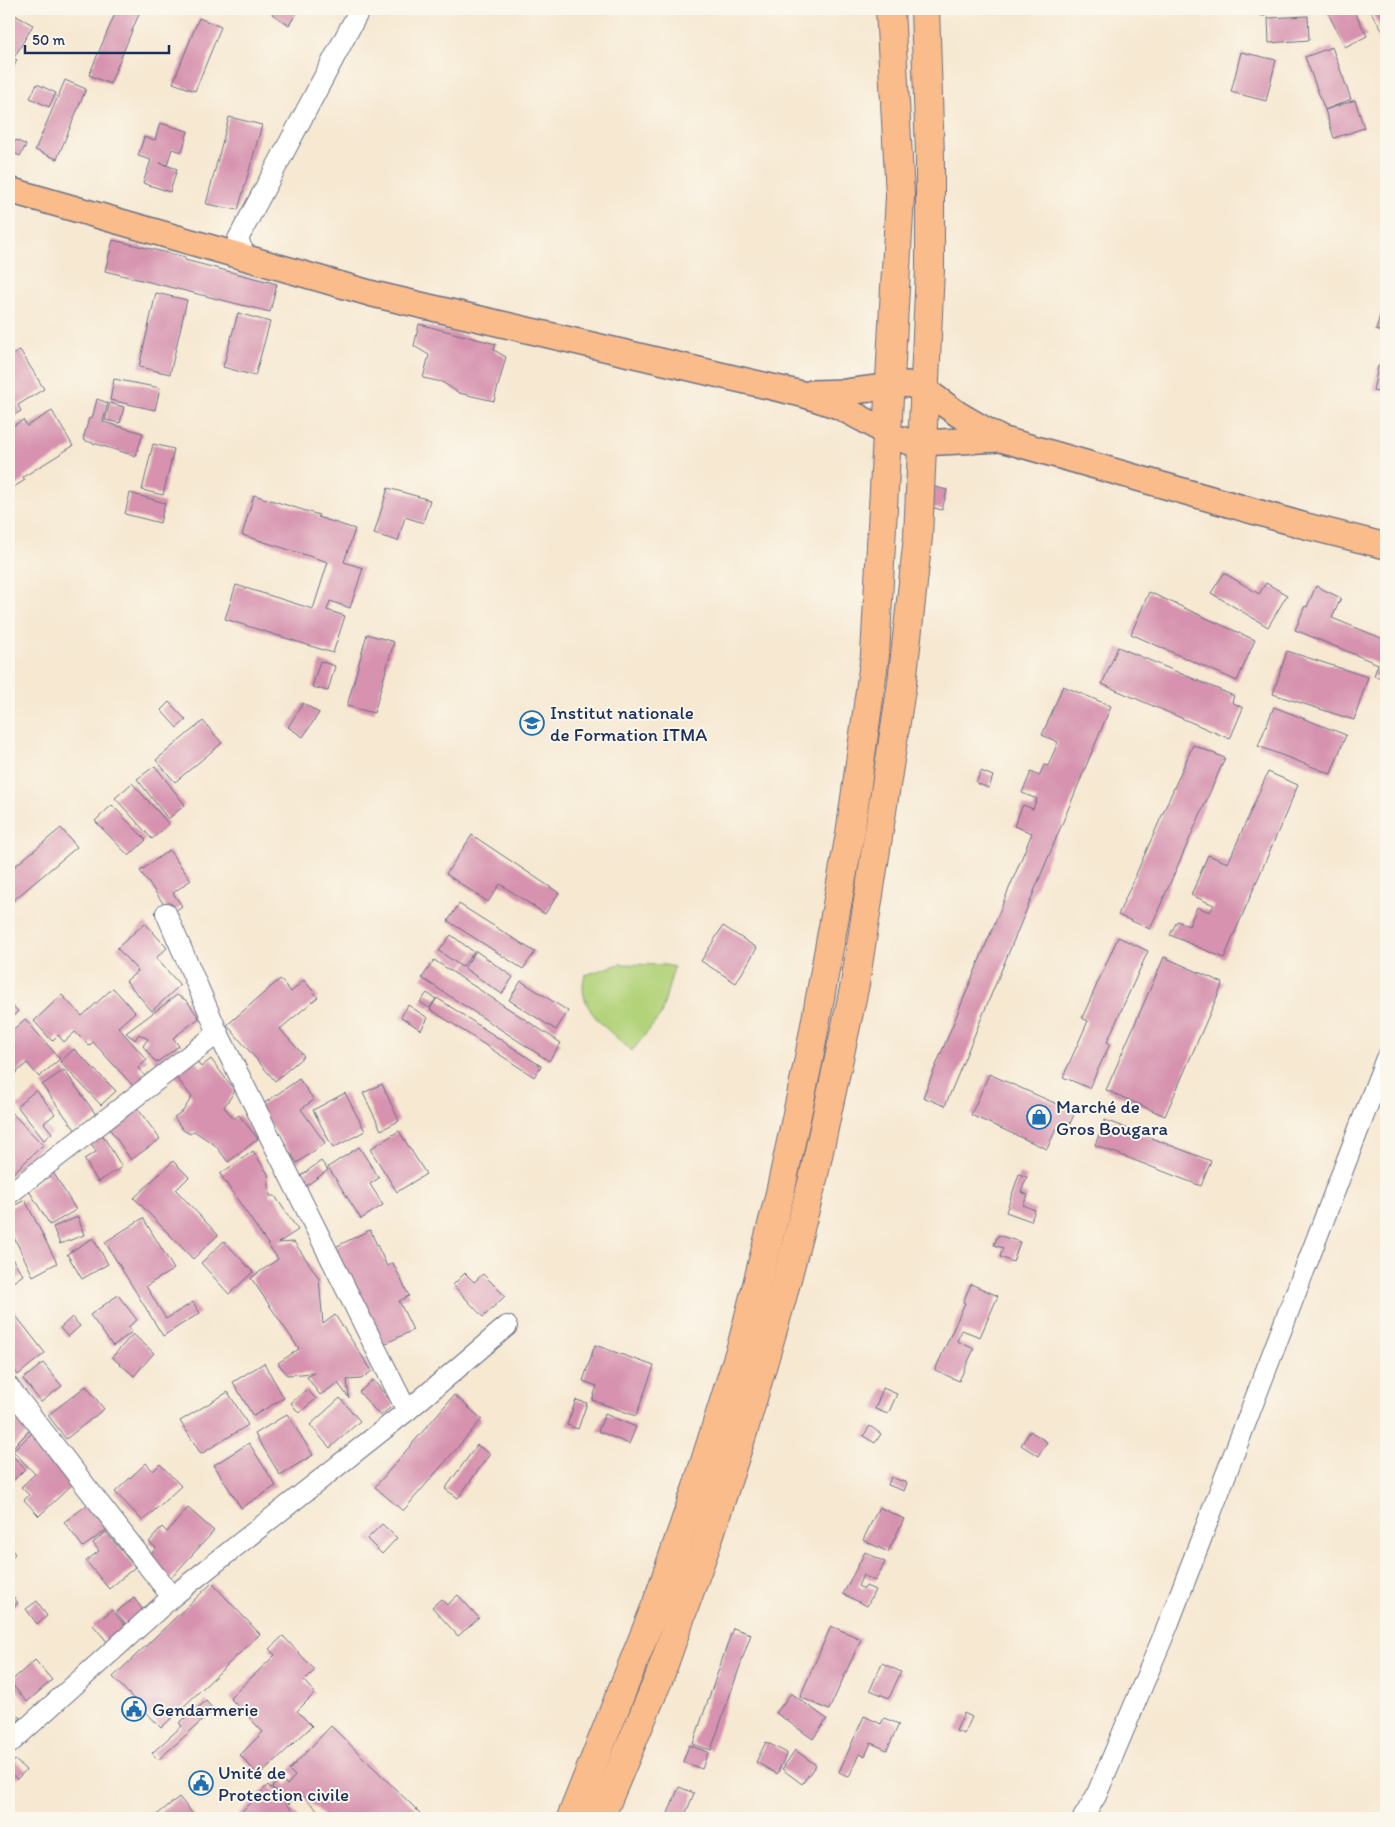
<svg xmlns="http://www.w3.org/2000/svg" width="1395" height="1827" viewBox="0 0 1395 1827" font-family="Itim,sans-serif">
<style>
.green{fill:#b3d37a;stroke:#67816c}
.building{fill:#d692ae}
.lines{fill:none;stroke-linecap:round;stroke-linejoin:round}
.minor-casing{stroke:#687086;stroke-width:22}
.major-casing{stroke:#687086;stroke-width:28}
.highway-casing{stroke:#687086;stroke-width:30}
.minor{stroke:#fff;stroke-width:20}
.major{stroke:#fabc8b;stroke-width:25}
.highway{stroke:#fabc8b;stroke-width:28}
.labels{text-anchor:middle;stroke-width:4;stroke-linejoin:round;paint-order:stroke}
.poi-label{font-size:19px;fill:#1b2f5e;stroke:#fbf7ec;text-anchor:start}
</style>
<rect width="100%" height="100%" fill="#fbf7ec"/>
<filter id="ink" filterUnits="userSpaceOnUse"><feTurbulence type="fractalNoise" baseFrequency=".02" numOctaves="2"/><feDisplacementMap in="SourceGraphic" scale="10" xChannelSelector="R" yChannelSelector="G"/><feConvolveMatrix kernelMatrix="1 2 1 2 8 2 1 2 1" color-interpolation-filters="sRGB"/></filter>
<filter id="wash" filterUnits="userSpaceOnUse"><feTurbulence type="fractalNoise" baseFrequency=".0096" numOctaves="4" result="noise"/><feDisplacementMap in="SourceGraphic" scale="20" xChannelSelector="R" yChannelSelector="G"/><feGaussianBlur stdDeviation="1.12" result="paint"/><feColorMatrix in="noise" values="0 0 0 0 0 0 0 0 0 0 0 0 0 0 0 0 0 1.4 0 .05"/><feComposite in="paint" operator="in"/></filter>
<g filter="url(#wash)">
<rect width="100%" height="100%" fill="#f6e8d1"/>
<!-- green -->
<path class="green" d="M620 964 665 965 674 967 661 1015 632 1051C611 1032 574 1008 585 975Z"/>
<g id="blocks">
<!-- building -->
<g class="building">
<polygon points="117,9 141,9 110,84 89,75"/>
<polygon points="275,9 299,9 289,25 272,14"/>
<polygon points="1245,9 1267,9 1265,16 1245,12"/>
<polygon points="1326,9 1353,9 1367,36 1345,47"/>
<polygon points="1369,9 1386,9 1381,12 1386,20 1386,34 1385,35"/>
<polygon points="9,12 33,25 15,56 9,53"/>
<polygon points="1308,16 1309,40 1269,43 1268,18"/>
<polygon points="199,18 221,27 195,91 173,83"/>
<polygon points="1332,47 1351,99 1325,110 1305,57"/>
<polygon points="1241,52 1276,60 1266,101 1231,92"/>
<polygon points="9,56 17,60 9,76"/>
<polygon points="65,80 86,89 57,159 35,150"/>
<polygon points="37,84 56,93 49,107 30,98"/>
<polygon points="1355,100 1364,128 1334,138 1325,110"/>
<polygon points="229,117 262,125 238,210 206,204"/>
<polygon points="160,123 188,131 182,152 172,149 167,165 160,163 177,169 170,192 143,183 151,160 138,156 144,137 155,140"/>
<polygon points="16,140 26,145 20,156 10,151"/>
<polygon points="113,240 185,257 185,260 277,284 270,312 105,271"/>
<polygon points="156,293 187,300 170,374 139,367"/>
<polygon points="1382,309 1386,310 1386,333 1376,330"/>
<polygon points="238,313 270,322 255,376 223,367"/>
<polygon points="419,324 496,344 494,350 506,357 494,401 459,393 442,382 423,378 429,355 414,346"/>
<polygon points="20,350 44,389 18,405 21,411 9,418 9,357"/>
<polygon points="1378,366 1386,367 1386,393 1373,391"/>
<polygon points="114,379 160,388 155,410 110,400"/>
<polygon points="97,399 108,403 103,422 143,433 136,456 83,440 89,418 92,419"/>
<polygon points="110,403 124,407 120,423 105,420"/>
<polygon points="52,411 73,446 23,477 25,480 9,490 9,428 23,420 27,426"/>
<polygon points="153,444 174,449 163,495 142,490"/>
<polygon points="935,487 947,490 942,510 930,507"/>
<polygon points="388,488 430,500 423,523 405,517 398,541 374,534"/>
<polygon points="130,493 165,503 160,523 125,514"/>
<polygon points="254,495 319,515 318,517 355,529 344,562 363,568 350,608 330,601 327,610 345,616 333,653 225,619 236,585 313,609 328,562 242,535"/>
<polygon points="1224,573 1259,594 1266,583 1287,595 1268,627 1211,593"/>
<polygon points="1316,586 1341,598 1332,618 1386,640 1386,679 1374,676 1378,664 1295,630 1305,606 1307,607"/>
<polygon points="1149,592 1255,640 1237,681 1131,634"/>
<polygon points="367,634 394,642 374,713 347,706"/>
<polygon points="1118,647 1234,696 1232,702 1243,708 1230,739 1102,684"/>
<polygon points="1287,651 1368,677 1354,720 1273,694"/>
<polygon points="320,661 335,666 328,691 312,687"/>
<polygon points="1063,686 1111,706 945,1106 923,1097 1032,833 1014,826 1023,805 1033,809 1037,799 1022,793 1031,772 1039,776 1044,765 1048,766 1058,742 1042,735"/>
<polygon points="169,702 186,720 177,728 161,710"/>
<polygon points="303,703 319,713 303,737 288,727"/>
<polygon points="1274,707 1346,735 1331,774 1258,746"/>
<polygon points="203,721 222,743 175,782 156,760"/>
<polygon points="1193,745 1225,758 1150,929 1118,915"/>
<polygon points="155,766 185,805 168,819 137,779"/>
<polygon points="981,771 993,776 989,788 976,783"/>
<polygon points="1268,772 1298,785 1224,958 1170,935 1177,921 1189,926 1197,907 1210,912 1214,905 1191,895 1208,855 1228,863"/>
<polygon points="132,783 169,824 152,839 115,798"/>
<polygon points="112,805 146,840 129,856 95,821"/>
<polygon points="61,828 77,847 9,904 9,871"/>
<polygon points="472,835 559,893 545,914 500,884 488,902 446,874"/>
<polygon points="169,850 191,880 173,893 182,906 171,914 140,871"/>
<polygon points="459,904 535,952 523,969 448,921"/>
<polygon points="145,923 167,948 156,958 180,985 152,1011 126,981 138,971 117,948"/>
<polygon points="723,926 757,948 736,983 701,961"/>
<polygon points="451,935 474,952 462,967 439,951"/>
<polygon points="1118,937 1148,951 1107,1042 1110,1044 1089,1088 1063,1077 1088,1021 1082,1018"/>
<polygon points="476,951 513,977 502,994 464,968"/>
<polygon points="1164,957 1223,983 1165,1116 1106,1090"/>
<polygon points="434,960 561,1043 549,1061 422,978"/>
<polygon points="280,979 291,992 304,980 318,997 280,1029 304,1056 275,1081 227,1025"/>
<polygon points="521,981 568,1011 556,1030 509,1000"/>
<polygon points="113,988 135,1012 118,1027 147,1060 138,1068 146,1077 134,1087 93,1042 89,1046 75,1032 64,1042 58,1035 52,1041 34,1021 62,995 82,1016"/>
<polygon points="427,993 436,999 429,1008 420,1002"/>
<polygon points="177,995 187,1001 199,1018 173,1038 179,1046 156,1063 143,1046 148,1039 139,1034 135,1040 126,1033"/>
<polygon points="437,998 541,1066 534,1077 430,1009"/>
<polygon points="9,1003 18,1011 10,1019 9,1018"/>
<polygon points="408,1005 428,1018 421,1030 401,1017"/>
<polygon points="25,1019 60,1059 39,1077 27,1063 9,1079 9,1033"/>
<polygon points="74,1049 116,1091 101,1105 60,1062"/>
<polygon points="192,1055 201,1067 211,1059 235,1091 224,1107 234,1119 239,1115 258,1139 228,1162 215,1145 194,1131 190,1134 183,1130 174,1117 183,1111 192,1097 172,1072"/>
<polygon points="64,1070 97,1116 76,1131 42,1085"/>
<polygon points="989,1074 1075,1112 1066,1133 1056,1129 1047,1149 971,1115"/>
<polygon points="299,1079 314,1100 301,1109 325,1143 297,1163 259,1107"/>
<polygon points="382,1084 399,1121 381,1130 363,1093"/>
<polygon points="36,1090 55,1114 44,1123 52,1133 44,1140 17,1106"/>
<polygon points="345,1093 365,1131 333,1148 313,1110"/>
<polygon points="135,1105 160,1139 131,1160 107,1125"/>
<polygon points="12,1113 43,1145 9,1177 9,1116"/>
<polygon points="1105,1120 1211,1161 1201,1186 1095,1145"/>
<polygon points="399,1131 426,1174 397,1192 370,1149"/>
<polygon points="102,1134 122,1167 98,1182 84,1159 96,1152 90,1141"/>
<polygon points="359,1147 379,1178 370,1184 383,1205 361,1219 328,1167"/>
<polygon points="253,1151 268,1174 270,1196 275,1196 298,1230 278,1243 294,1242 319,1278 323,1324 335,1315 372,1371 361,1379 347,1380 349,1398 338,1383 320,1395 307,1377 314,1373 287,1375 278,1363 299,1349 251,1278 278,1259 220,1174"/>
<polygon points="173,1161 189,1177 176,1190 218,1235 193,1259 134,1198"/>
<polygon points="321,1161 328,1170 306,1186 299,1177"/>
<polygon points="47,1162 76,1210 50,1225 28,1189 48,1177 41,1166"/>
<polygon points="1019,1174 1027,1177 1021,1192 1028,1195 1023,1205 1035,1210 1031,1221 1006,1212"/>
<polygon points="25,1200 57,1263 33,1276 9,1227 9,1208"/>
<polygon points="78,1217 84,1235 60,1244 53,1227"/>
<polygon points="143,1218 174,1269 146,1286 166,1319 193,1302 200,1313 163,1336 105,1242"/>
<polygon points="370,1230 387,1266 393,1263 409,1296 399,1301 413,1330 381,1346 333,1248"/>
<polygon points="998,1235 1020,1242 1013,1262 1000,1257 1003,1248 994,1245"/>
<polygon points="93,1238 108,1264 82,1279 67,1254"/>
<polygon points="224,1241 253,1272 229,1294 201,1263"/>
<polygon points="9,1254 23,1275 9,1285"/>
<polygon points="465,1273 474,1282 483,1274 505,1296 483,1317 453,1285"/>
<polygon points="971,1284 998,1296 980,1337 962,1330 957,1341 974,1349 959,1381 935,1370 965,1303 963,1302"/>
<polygon points="118,1295 137,1320 128,1327 132,1332 113,1346 90,1315"/>
<polygon points="10,1308 45,1353 18,1375 9,1363 9,1310"/>
<polygon points="72,1317 80,1326 68,1337 60,1328"/>
<polygon points="133,1334 154,1353 134,1376 112,1357"/>
<polygon points="595,1345 654,1366 636,1416 592,1400 597,1386 583,1381"/>
<polygon points="43,1363 62,1386 41,1402 23,1379"/>
<polygon points="264,1363 284,1398 253,1416 233,1382"/>
<polygon points="373,1380 394,1405 380,1416 359,1392"/>
<polygon points="86,1386 104,1409 66,1439 48,1415"/>
<polygon points="883,1388 897,1394 888,1414 875,1409"/>
<polygon points="307,1389 316,1399 299,1413 291,1403"/>
<polygon points="228,1392 248,1425 201,1454 180,1421"/>
<polygon points="454,1395 482,1419 403,1511 375,1487"/>
<polygon points="340,1398 360,1421 330,1448 310,1425"/>
<polygon points="576,1400 587,1403 578,1429 567,1425"/>
<polygon points="17,1406 35,1425 9,1451 9,1413"/>
<polygon points="287,1414 313,1455 280,1475 255,1434"/>
<polygon points="605,1414 636,1427 629,1444 598,1431"/>
<polygon points="870,1426 881,1434 875,1443 863,1436"/>
<polygon points="1030,1431 1047,1442 1038,1456 1021,1445"/>
<polygon points="33,1432 78,1479 39,1516 24,1500 29,1495 21,1487 35,1474 13,1451"/>
<polygon points="249,1443 276,1486 241,1508 214,1465"/>
<polygon points="477,1445 490,1454 458,1498 445,1489"/>
<polygon points="9,1452 25,1469 9,1485"/>
<polygon points="146,1463 153,1471 160,1464 181,1486 143,1521 115,1492"/>
<polygon points="891,1477 907,1483 904,1491 888,1485"/>
<polygon points="90,1503 109,1528 83,1547 64,1522"/>
<polygon points="879,1507 904,1519 888,1552 863,1540"/>
<polygon points="188,1508 214,1531 170,1579 147,1558 156,1548 149,1542 162,1527 167,1532"/>
<polygon points="382,1524 397,1538 382,1554 367,1539"/>
<polygon points="106,1532 135,1567 109,1589 86,1561 99,1551 93,1543"/>
<polygon points="9,1546 15,1554 9,1560"/>
<polygon points="865,1552 885,1562 875,1581 863,1575 858,1586 864,1589 866,1586 875,1590 867,1606 843,1594"/>
<polygon points="212,1583 260,1634 161,1728 113,1677"/>
<polygon points="9,1591 18,1603 10,1610 9,1609"/>
<polygon points="458,1595 479,1618 458,1636 432,1607 441,1599 447,1605"/>
<polygon points="134,1598 146,1614 129,1628 116,1612"/>
<polygon points="37,1601 47,1616 37,1624 26,1609"/>
<polygon points="112,1610 128,1629 109,1644 93,1625"/>
<polygon points="831,1626 861,1639 829,1710 800,1697"/>
<polygon points="733,1628 751,1634 711,1750 693,1744"/>
<polygon points="283,1636 315,1670 304,1681 315,1693 297,1711 312,1726 259,1776 240,1755 263,1732 230,1698 275,1655 269,1649"/>
<polygon points="35,1660 52,1680 27,1702 10,1682"/>
<polygon points="882,1663 901,1672 889,1698 870,1690"/>
<polygon points="791,1693 827,1719 813,1739 776,1713"/>
<polygon points="206,1701 214,1710 158,1760 152,1753 182,1726 179,1723"/>
<polygon points="9,1706 21,1718 9,1730"/>
<polygon points="964,1713 972,1717 964,1734 956,1731"/>
<polygon points="864,1716 881,1724 884,1718 899,1724 887,1750 871,1743 865,1756 859,1754 849,1777 839,1772"/>
<polygon points="331,1726 420,1813 415,1818 326,1818 300,1793 289,1804 272,1787 281,1779 287,1785 295,1776 289,1770"/>
<polygon points="766,1742 787,1753 777,1774 756,1762"/>
<polygon points="689,1745 708,1752 702,1769 683,1762"/>
<polygon points="795,1750 816,1765 802,1784 782,1769"/>
<polygon points="15,1760 26,1770 17,1779 9,1772 9,1767"/>
<polygon points="268,1785 300,1818 235,1818"/>
<polygon points="679,1787 694,1793 684,1818 666,1818"/>
<polygon points="179,1797 196,1818 153,1818"/>
</g>
</g>
</g>
<g filter="url(#ink)">
<use href="#blocks" fill-opacity="0" stroke="#687086" stroke-width="1"/>
<g class="lines">
<!-- minor casing -->
<g class="minor-casing">
<g id="minor">
<polyline points="246,258 238,239 360,9"/>
<polyline points="166,913 218,1033 407,1411"/>
<polyline points="9,1194 218,1033"/>
<polyline points="9,1387 172,1597"/>
<polyline points="9,1744 172,1597 407,1411 507,1326"/>
<polyline points="1083,1818 1096,1796 1168,1625 1386,1058"/>
</g>
</g>
<!-- major casing -->
<g class="major-casing">
<g id="major">
<polyline points="9,190 373,294 802,394 838,406 872,424 887,435 910,442 921,443 1001,439"/>
<polyline points="812,393 846,392 908,384 925,390 958,414 1001,439 1302,525 1386,546"/>
</g>
</g>
<!-- highway casing -->
<g class="highway-casing">
<g id="highway">
<polyline points="571,1818 657,1603 696,1490 742,1344 780,1193 808,1063 850,834 875,655 900,196 890,9"/>
<polyline points="600,1818 659,1678 707,1543 744,1429 782,1298 813,1179 855,984 902,683 918,537 930,269 930,156 925,9"/>
</g>
</g>
<!-- minor -->
<use href="#minor" class="minor"/>
<!-- major -->
<use href="#major" class="major"/>
<!-- highway -->
<use href="#highway" class="highway"/>
</g>
</g>
<!-- icons -->
<defs>
<g id="university-ring" transform="scale(1.25)"><circle r="9.5" fill="#fbf7ec" stroke="#1f6fb2" stroke-width="1.5"/><path d="M0-5L7-2L0 1L-7-2ZM-4 1L0 2.5L4 1V4Q0 6-4 4Z" fill="#1f6fb2"/></g>
<g id="shop-ring" transform="scale(1.25)"><circle r="9.5" fill="#fbf7ec" stroke="#1f6fb2" stroke-width="1.5"/><path d="M-5-2.5h2.3a2.7 3.5 0 0 1 5.4 0H5L5.5 6h-11ZM-1.5-2.5h3a1.5 2.3 0 0 0-3 0Z" fill="#1f6fb2"/></g>
<g id="civic-ring" transform="scale(1.25)"><circle r="9.5" fill="#fbf7ec" stroke="#1f6fb2" stroke-width="1.5"/><path d="M-.6-6.5H3V-4.5H.6V-3L4-1V1h2V6H-6V1h2V-1L-.6-3ZM-1.2 2.5V6h2.4V2.5Z" fill="#1f6fb2"/></g>
</defs>
<g fill-rule="evenodd">
<use href="#university-ring" x="532" y="723"/>
<use href="#shop-ring" x="1039" y="1117"/>
<use href="#civic-ring" x="134" y="1709"/>
<use href="#civic-ring" x="201" y="1783"/>
</g>
<g class="labels">
<!-- poi labels -->
<g class="poi-label">
<text x="550" y="719">Institut nationale<tspan x="550" dy="22">de Formation ITMA</tspan></text>
<text x="1056" y="1113">Marché de<tspan x="1056" dy="22">Gros Bougara</tspan></text>
<text x="152" y="1716">Gendarmerie</text>
<text x="218" y="1779">Unité de<tspan x="218" dy="22">Protection civile</tspan></text>
</g>
</g>
<!-- margin -->
<rect width="1395" height="1827" fill="none" stroke="#fbf7ec" stroke-width="30"/>
<!-- scale -->
<path d="M25 45v8h144v-8" fill="none" stroke="#1b2f5e" stroke-width="2.5"/>
<text x="32" y="45" font-size="15" fill="#1b2f5e" stroke="#fbf7ec" stroke-width="4" paint-order="stroke">50 m</text>
</svg>
